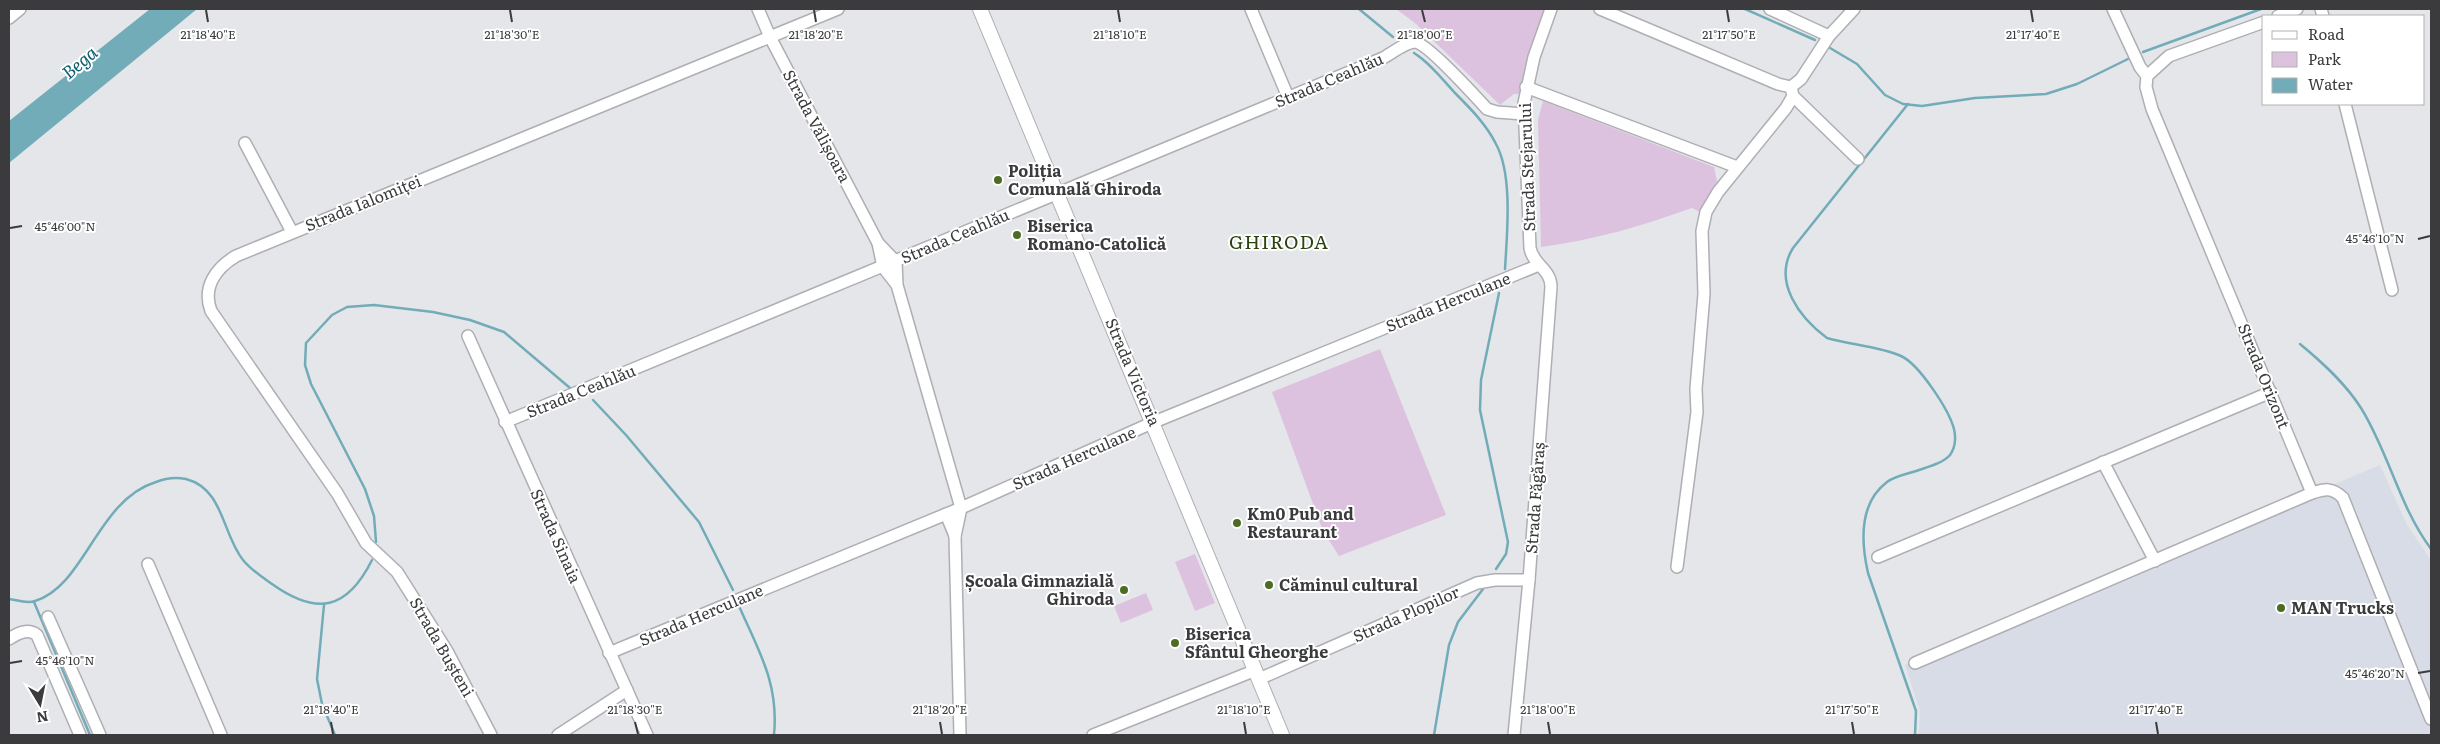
<svg xmlns="http://www.w3.org/2000/svg" width="2440" height="744" viewBox="0 0 2440 744" font-family="Literata,serif">
<style>
.built{fill:#d7dce6}
.green{fill:#ddc2e0}
.water{fill:#71acb8}
.lines{fill:none;stroke-linecap:round;stroke-linejoin:round}
.stream{stroke:#71acb8;stroke-width:2.5}
.minor-casing{stroke:#adafb3;stroke-width:14}
.tertiary-casing{stroke:#adafb3;stroke-width:16}
.minor{stroke:#fff;stroke-width:11}
.tertiary{stroke:#fff;stroke-width:14}
.ticks{fill:none;stroke:#3b3b3d;stroke-width:2}
.poi-dot{fill:#4c6c23;stroke:#fff;stroke-width:2}
.labels{text-anchor:middle;stroke-width:4;stroke-linejoin:round;paint-order:stroke}
.street-label{font-size:16px;fill:#3b3b3d;stroke:#fff}
.poi-label{font-size:16px;font-weight:bold;fill:#3b3b3d;stroke:#fff;text-anchor:start}
.water-label{font-size:18px;font-style:italic;fill:#0c606d;stroke:#fff}
.quarter-label{font-size:19px;letter-spacing:1px;fill:#2c420f;stroke:#fff}
.ticks-label{font-size:12px;text-anchor:middle;fill:#3b3b3d;stroke:#fff;stroke-width:4;stroke-linejoin:round;paint-order:stroke}
</style>
<rect width="100%" height="100%" fill="#e5e6ea"/>
<!-- built -->
<polygon class="built" points="2380,465 2407,525 2431,560 2431,735 1919,735 1920,711 1905,665"/>
<!-- green -->
<g class="green">
<polygon points="1396,9 1548,9 1522,94 1514,94 1500,105 1415,23"/>
<path d="M1543 101 1714 167 1717 181 1700 212 1692 208C1641 226 1595 240 1541 247L1538 120Z"/>
<polygon points="1380,349 1446,515 1339,556 1323,531 1272,392"/>
<polygon points="1195,554 1215,603 1195,611 1175,562"/>
<polygon points="1146,593 1153,610 1121,623 1114,606"/>
</g>
<!-- water -->
<polygon class="water" points="150,9 197,9 9,163 9,121"/>
<g class="lines">
<!-- stream -->
<g class="stream">
<polyline points="1359,9 1393,37"/>
<polyline points="1745,9 1815,40"/>
<polyline points="1830,48 1857,64 1885,95 1903,104 1922,106 1975,98 2046,94 2077,84 2130,58"/>
<polyline points="2143,52 2261,9"/>
<path d="M1414 53C1430 63 1442 79 1455 93 1470 108 1486 124 1496 144 1513 175 1507 234 1505 269"/>
<path d="M1908 104 1793 248C1772 282 1800 318 1827 338 1851 345 1878 346 1901 356 1919 364 1949 410 1954 429 1956 438 1955 448 1950 455 1942 464 1927 467 1916 471 1907 474 1895 476 1887 482 1859 503 1861 542 1868 573L1916 711 1915 735"/>
<path d="M2300 344C2323 363 2345 383 2361 408 2389 453 2399 506 2431 549"/>
<polyline points="593,400 626,435 699,522 733,590"/>
<polyline points="376,542 374,516 365,489 311,384 305,365 306,343 332,315 347,307 374,305 433,312 470,320 504,332 570,388"/>
<polyline points="1496,569 1506,554 1508,542 1480,410 1481,380 1499,293"/>
<path d="M9 599C17 600 27 604 35 601 85 586 97 500 156 482 166 478 176 477 186 479 224 489 222 534 243 560 251 570 262 577 272 584 317 616 347 610 372 560"/>
<polyline points="34,602 90,735"/>
<polyline points="324,605 317,679 322,704 335,735"/>
<path d="M739 606C759 652 779 683 774 735"/>
<polyline points="1434,735 1449,645 1458,622 1483,589"/>
</g>
<!-- minor casing -->
<g class="minor-casing">
<g id="minor">
<polyline points="758,9 770,37 878,243"/>
<polyline points="1251,9 1288,97"/>
<polyline points="1600,9 1778,84 1791,87"/>
<polyline points="1770,9 1829,36"/>
<path d="M2113 9 2140 67 2147 76 2146 87 2152 109 2312 493C2325 489 2332 487 2343 498L2431 719"/>
<polyline points="2321,9 2323,16"/>
<polyline points="2278,16 2297,9"/>
<polyline points="9,18 20,9"/>
<polyline points="2147,76 2169,56 2264,22"/>
<polyline points="1526,87 1737,167"/>
<polyline points="1791,87 1801,79 1829,36 1854,9"/>
<polyline points="1793,96 1858,159"/>
<polyline points="2345,104 2392,290"/>
<polyline points="245,143 292,232"/>
<polyline points="897,285 883,267 878,243 896,262 897,285 961,508 955,536 946,514"/>
<polyline points="468,336 647,735"/>
<path d="M505 422C798 302 1091 179 1383 58 1392 53 1406 42 1415 42 1427 43 1476 97 1487 109L1497 112 1524 114"/>
<polyline points="2103,462 2155,561"/>
<polyline points="955,536 960,735"/>
<polyline points="1878,557 2271,392"/>
<polyline points="148,564 221,735"/>
<polyline points="1677,567 1697,412 1696,389 1704,294 1702,231 1706,212 1718,192 1786,108 1793,96 1791,87"/>
<polyline points="48,617 100,735"/>
<path d="M9 639C18 633 28 628 37 635L80 735"/>
<polyline points="609,653 961,508 1154,422 1539,265"/>
<polyline points="1915,663 2312,493"/>
<polyline points="1259,679 1477,583 1495,580 1529,580"/>
<path d="M491 735 447 651 397 572 366 543 337 493 211 311C202 287 216 268 236 256L838 9"/>
<polyline points="558,735 627,690"/>
<polyline points="1093,735 1256,670"/>
<path d="M1514 735 1529 580 1551 287C1551 269 1533 265 1530 248L1524 103 1534 57 1551 9"/>
</g>
</g>
<!-- tertiary casing -->
<g class="tertiary-casing">
<polyline id="tertiary" points="980,9 1282,735"/>
</g>
<!-- minor -->
<use href="#minor" class="minor"/>
<!-- tertiary -->
<use href="#tertiary" class="tertiary"/>
</g>
<!-- ticks -->
<path class="ticks" d="M206 10 208 22M510 10 512 22M814 10 816 22M1118 10 1120 22M1422 10 1425 22M1727 10 1729 22M2031 10 2033 22M10 228 22 226M2418 239 2430 236M10 663 22 661M2418 673 2430 671M331 722 333 734M635 722 638 734M940 722 942 734M1244 722 1246 734M1548 722 1550 734M1852 722 1854 734M2156 722 2158 734"/>
<!-- markers -->
<g class="poi-dot">
<circle cx="998" cy="180" r="5"/>
<circle cx="1017" cy="235" r="5"/>
<circle cx="1237" cy="523" r="5"/>
<circle cx="1269" cy="585" r="5"/>
<circle cx="1124" cy="590" r="5"/>
<circle cx="2281" cy="608" r="5"/>
<circle cx="1175" cy="643" r="5"/>
</g>
<g class="labels">
<!-- street labels -->
<g class="street-label">
<text transform="translate(1329 80) rotate(-23)" y="6">Strada Ceahlău</text>
<text transform="translate(817 126) rotate(62)" y="6">Strada Vălișoara</text>
<text transform="translate(1527 167) rotate(-92)" y="6">Strada Stejarului</text>
<text transform="translate(363 203) rotate(-22)" y="6">Strada Ialomiței</text>
<text transform="translate(955 236) rotate(-23)" y="6">Strada Ceahlău</text>
<text transform="translate(1448 302) rotate(-22)" y="6">Strada Herculane</text>
<text transform="translate(1133 372) rotate(67)" y="6">Strada Victoria</text>
<text transform="translate(2264 376) rotate(68)" y="6">Strada Orizont</text>
<text transform="translate(581 391) rotate(-22)" y="6">Strada Ceahlău</text>
<text transform="translate(1074 458) rotate(-24)" y="6">Strada Herculane</text>
<text transform="translate(1535 498) rotate(-86)" y="6">Strada Făgăraș</text>
<text transform="translate(556 536) rotate(66)" y="6">Strada Sinaia</text>
<text transform="translate(1406 614) rotate(-24)" y="6">Strada Plopilor</text>
<text transform="translate(701 615) rotate(-23)" y="6">Strada Herculane</text>
<text transform="translate(442 647) rotate(60)" y="6">Strada Bușteni</text>
</g>
<!-- poi labels -->
<g class="poi-label">
<text x="1008" y="177">Poliția<tspan x="1008" dy="18">Comunală Ghiroda</tspan></text>
<text x="1027" y="232">Biserica<tspan x="1027" dy="18">Romano-Catolică</tspan></text>
<text x="1247" y="520">Km0 Pub and<tspan x="1247" dy="18">Restaurant</tspan></text>
<text x="1114" y="587" text-anchor="end">Școala Gimnazială<tspan x="1114" dy="18">Ghiroda</tspan></text>
<text x="1279" y="591">Căminul cultural</text>
<text x="2291" y="614">MAN Trucks</text>
<text x="1185" y="640">Biserica<tspan x="1185" dy="18">Sfântul Gheorghe</tspan></text>
</g>
<!-- water labels -->
<g class="water-label">
<text transform="translate(80 63) rotate(-40)" y="6">Bega</text>
</g>
<!-- quarter labels -->
<g class="quarter-label">
<text x="1279" y="249">GHIRODA</text>
</g>
</g>
<g class="ticks-label">
<text x="208" y="39">21°18'40"E</text>
<text x="512" y="39">21°18'30"E</text>
<text x="1120" y="39">21°18'10"E</text>
<text x="1425" y="39">21°18'00"E</text>
<text x="1729" y="39">21°17'50"E</text>
<text x="2033" y="39">21°17'40"E</text>
<text x="816" y="39">21°18'20"E</text>
<text x="65" y="231">45°46'00"N</text>
<text x="2375" y="243">45°46'10"N</text>
<text x="65" y="665">45°46'10"N</text>
<text x="2375" y="678">45°46'20"N</text>
<text x="331" y="714">21°18'40"E</text>
<text x="635" y="714">21°18'30"E</text>
<text x="940" y="714">21°18'20"E</text>
<text x="1244" y="714">21°18'10"E</text>
<text x="1548" y="714">21°18'00"E</text>
<text x="1852" y="714">21°17'50"E</text>
<text x="2156" y="714">21°17'40"E</text>
</g>
<!-- border -->
<rect width="2440" height="744" fill="none" stroke="#3b3b3d" stroke-width="20"/>
<!-- legend -->
<rect x="2262" y="15" width="162" height="90" fill="#ffffff" stroke="#b1b1b1"/>
<rect x="2272" y="31" width="25" height="8" fill="#ffffff" stroke="#b1b1b1"/>
<text x="2308" y="40" font-size="15" fill="#3b3b3d">Road</text>
<rect x="2272" y="52" width="25" height="15" fill="#ddc2e0" stroke="#b1b1b1"/>
<text x="2308" y="65" font-size="15" fill="#3b3b3d">Park</text>
<rect x="2272" y="78" width="25" height="15" fill="#71acb8" stroke="#b1b1b1"/>
<text x="2308" y="90" font-size="15" fill="#3b3b3d">Water</text>
<!-- north arrow -->
<g transform="translate(40 704) rotate(170)" stroke="#ffffff" stroke-width="4" paint-order="stroke">
<path d="M0-4L9 19L0 12L-9 19Z" fill="#3b3b3d"/>
<text y="-8" font-size="14" font-weight="bold" text-anchor="middle" fill="#3b3b3d">N</text>
</g>
</svg>
